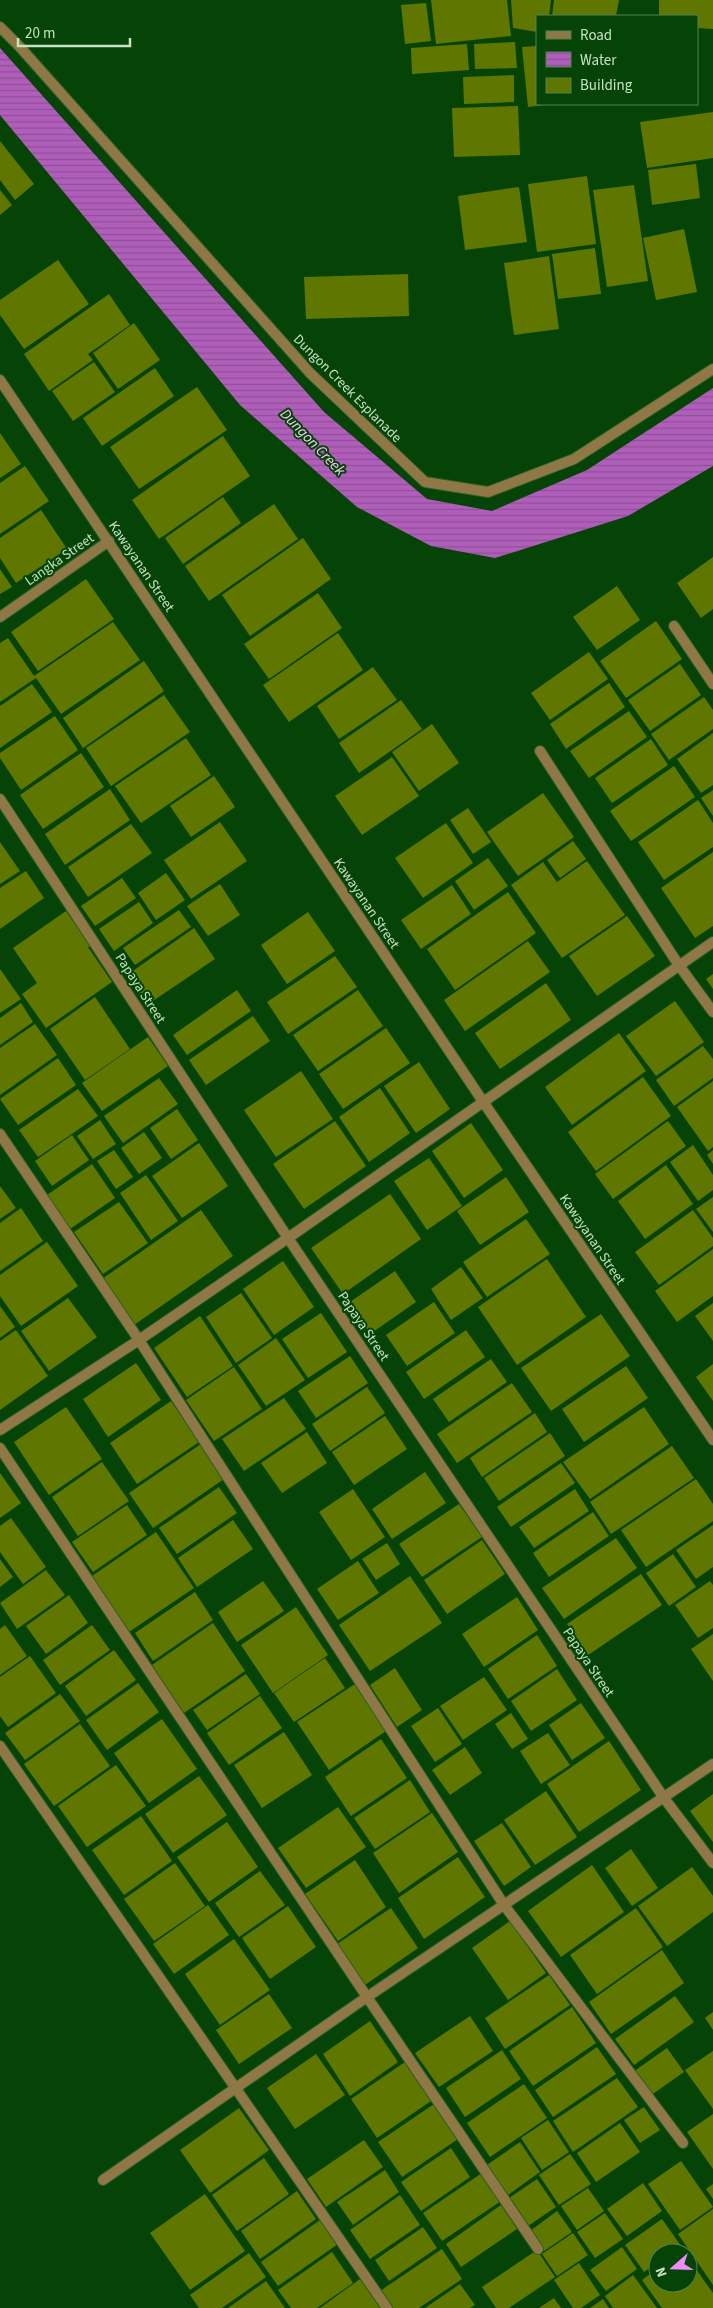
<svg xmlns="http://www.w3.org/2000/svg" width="713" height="2308" viewBox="0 0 713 2308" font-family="'Source Sans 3',sans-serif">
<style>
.water{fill:url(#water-rules)}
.building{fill:#5f7700}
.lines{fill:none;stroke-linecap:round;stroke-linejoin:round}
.pedestrian-casing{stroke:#286028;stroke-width:12}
.minor-casing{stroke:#286028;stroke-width:12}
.pedestrian{stroke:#907746;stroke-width:10}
.minor{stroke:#907746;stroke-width:10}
.labels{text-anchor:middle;stroke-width:4;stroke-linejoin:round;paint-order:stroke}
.street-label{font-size:14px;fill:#c5e2c2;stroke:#064306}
.water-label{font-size:15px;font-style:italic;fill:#f4caf9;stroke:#064306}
</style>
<defs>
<pattern id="water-rules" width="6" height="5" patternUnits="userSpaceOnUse" patternTransform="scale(1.25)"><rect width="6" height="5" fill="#b15dbc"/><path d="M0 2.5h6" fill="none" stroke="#88548e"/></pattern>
</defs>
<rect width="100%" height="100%" fill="#064306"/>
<!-- water -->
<polygon class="water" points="0,48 324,412 427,499 492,511 587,470 713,388 713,466 628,516 495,558 431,546 357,507 240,405 0,115"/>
<!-- building -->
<g class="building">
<polygon points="431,0 507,0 511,36 436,44"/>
<polygon points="511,0 551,0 549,16 537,16 537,32 513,28"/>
<polygon points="554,0 619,0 616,16 552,16"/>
<polygon points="659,0 713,0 713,29 697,28 697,16 659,16"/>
<polygon points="426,3 431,41 405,44 401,5"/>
<polygon points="515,42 517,68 475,69 474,44"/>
<polygon points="467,44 469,70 412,74 411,48"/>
<polygon points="537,46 537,104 544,105 528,107 522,47"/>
<polygon points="514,75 514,102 464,104 463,77"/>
<polygon points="518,106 520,155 454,157 452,108"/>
<polygon points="713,112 713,158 647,168 640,122"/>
<polygon points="0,141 34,184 15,200 0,180"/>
<polygon points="696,164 700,198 652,205 648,170"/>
<polygon points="587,176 596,244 537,252 528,184"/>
<polygon points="634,185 648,281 607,287 593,190"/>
<polygon points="519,187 527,242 465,250 458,196"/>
<polygon points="0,190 12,205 0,215"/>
<polygon points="684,229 697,292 656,300 643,238"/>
<polygon points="595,248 601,294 558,299 552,254"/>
<polygon points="549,256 559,329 514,335 504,263"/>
<polygon points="58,260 89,304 24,349 0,315 0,300"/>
<polygon points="408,274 409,316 306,319 304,277"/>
<polygon points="109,294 130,325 88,354 93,360 49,391 24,354"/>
<polygon points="134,323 160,360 118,389 93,353"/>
<polygon points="94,362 115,392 73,421 52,391"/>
<polygon points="155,368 174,396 102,446 83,418"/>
<polygon points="197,387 227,430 139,489 110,447"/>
<polygon points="0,433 21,464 0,478"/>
<polygon points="223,436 250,476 159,539 132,500"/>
<polygon points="25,466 49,501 0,534 0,483"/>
<polygon points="223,497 241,523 183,564 165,538"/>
<polygon points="274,504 298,539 209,601 185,566"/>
<polygon points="41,510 67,549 16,583 0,558 0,538"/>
<polygon points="303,538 331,579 250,636 222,595"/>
<polygon points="713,557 713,609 701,618 677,583"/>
<polygon points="0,569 12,587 0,594"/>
<polygon points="86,579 114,619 38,671 11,632"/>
<polygon points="617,586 640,620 597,650 573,617"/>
<polygon points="318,593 342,628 269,679 244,644"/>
<polygon points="656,621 682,659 626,698 600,661"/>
<polygon points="113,622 140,660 61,714 36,678 0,702 0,643 8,638 34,676"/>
<polygon points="338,633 363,670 289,722 263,685"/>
<polygon points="589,652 608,679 550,720 531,693"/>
<polygon points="144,661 164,691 83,748 63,718"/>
<polygon points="680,664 701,695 650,731 628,700"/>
<polygon points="373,667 397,700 339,739 317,706"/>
<polygon points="609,683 625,707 566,749 550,724"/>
<polygon points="32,684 52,712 0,748 0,706"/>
<polygon points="164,695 190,732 111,786 86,748"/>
<polygon points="704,697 713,710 713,729 669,760 651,734"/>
<polygon points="401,700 422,729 359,773 339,743"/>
<polygon points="629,711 647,737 589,778 570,751"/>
<polygon points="55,716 78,750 21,790 0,758 0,753"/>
<polygon points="432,724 459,763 419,791 392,752"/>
<polygon points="713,733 713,785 701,793 677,759"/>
<polygon points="186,738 211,775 141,823 115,786"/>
<polygon points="651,739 668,765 612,803 595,778"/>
<polygon points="81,753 104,787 43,829 20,795"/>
<polygon points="392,757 419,796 362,835 335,796"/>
<polygon points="674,766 695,797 631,841 610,811"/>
<polygon points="214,776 235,807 191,837 170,806"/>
<polygon points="110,789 130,820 65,865 45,834"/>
<polygon points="713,790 713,816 701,798"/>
<polygon points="543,793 574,837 518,876 487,832"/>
<polygon points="698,800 713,823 713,847 664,880 638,842"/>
<polygon points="468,808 491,842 473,854 450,820"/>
<polygon points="220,822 247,861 191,899 164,860"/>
<polygon points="446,823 473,863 423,898 395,858"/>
<polygon points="131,824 152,853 88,897 68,867"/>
<polygon points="573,841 586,859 560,878 547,860"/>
<polygon points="0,842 20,871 0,884"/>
<polygon points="713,852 713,926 695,938 661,888"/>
<polygon points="488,858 508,886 474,910 455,881"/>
<polygon points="587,861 625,915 562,958 511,885 543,862 557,882"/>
<polygon points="26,871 44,898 0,929 0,888"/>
<polygon points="166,873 185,900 156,920 138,893"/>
<polygon points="122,878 136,898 95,926 81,906"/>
<polygon points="220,884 240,915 208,936 187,906"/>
<polygon points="452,885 471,914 421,949 401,920"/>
<polygon points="508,892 536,933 455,990 427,949"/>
<polygon points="139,902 153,923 114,951 99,929"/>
<polygon points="179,910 191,927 135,965 123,948"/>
<polygon points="66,911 91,946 88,947 112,982 46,1028 22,994 37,983 13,948"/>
<polygon points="308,912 335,951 287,984 261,945"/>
<polygon points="627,916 655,956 597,996 569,956"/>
<polygon points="194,928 215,959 147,1005 127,975"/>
<polygon points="528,941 550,972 465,1031 444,1000"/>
<polygon points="335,956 357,987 288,1034 267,1002"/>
<polygon points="0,969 21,999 0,1013"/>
<polygon points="713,974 713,989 706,979"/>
<polygon points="546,983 571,1020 500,1069 475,1033"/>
<polygon points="237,990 251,1011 187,1055 173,1035"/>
<polygon points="358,990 383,1026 318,1071 293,1035"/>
<polygon points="95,997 130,1049 85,1080 50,1029"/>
<polygon points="675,1001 704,1042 656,1076 626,1036"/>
<polygon points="21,1003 33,1022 0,1045 0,1018"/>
<polygon points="253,1016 270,1041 206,1085 189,1060"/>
<polygon points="35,1024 57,1055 0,1095 0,1048"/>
<polygon points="386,1028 410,1063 343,1109 319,1074"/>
<polygon points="619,1033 646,1071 572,1125 545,1087"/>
<polygon points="148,1037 168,1066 102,1111 82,1083"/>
<polygon points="703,1046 713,1059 713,1078 674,1106 656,1080"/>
<polygon points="58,1058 76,1085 18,1125 0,1099"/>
<polygon points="419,1062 450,1109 416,1133 384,1086"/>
<polygon points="301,1071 333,1119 276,1157 244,1110"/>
<polygon points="643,1077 671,1116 596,1171 568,1132"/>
<polygon points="159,1078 178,1104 123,1143 104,1116"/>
<polygon points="713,1081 713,1147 708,1151 677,1107"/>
<polygon points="380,1088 410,1133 369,1162 339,1117"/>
<polygon points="78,1089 98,1116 38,1157 19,1130"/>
<polygon points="177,1109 198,1140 171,1159 150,1128"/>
<polygon points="100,1120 116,1144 93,1159 77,1136"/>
<polygon points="335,1121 366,1166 304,1209 273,1164"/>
<polygon points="668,1121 686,1146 613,1199 595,1174"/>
<polygon points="471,1123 503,1170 464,1198 432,1151"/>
<polygon points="144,1132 162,1158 139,1174 121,1148"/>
<polygon points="72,1135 89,1160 52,1186 35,1161"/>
<polygon points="199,1143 228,1186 182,1218 152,1176"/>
<polygon points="693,1145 713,1175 713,1190 698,1201 670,1162"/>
<polygon points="114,1150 133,1177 116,1189 97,1161"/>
<polygon points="713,1150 713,1164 707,1155"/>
<polygon points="429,1158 462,1206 427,1230 394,1181"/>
<polygon points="92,1164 115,1198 70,1229 47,1195"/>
<polygon points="666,1165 693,1204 645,1239 618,1201"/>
<polygon points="146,1175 178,1221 151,1240 120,1193"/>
<polygon points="506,1177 529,1212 480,1245 457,1211"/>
<polygon points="0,1186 16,1208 0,1219"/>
<polygon points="390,1194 421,1239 343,1294 311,1248"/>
<polygon points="713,1197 713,1232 696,1209"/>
<polygon points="119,1202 148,1243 103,1274 74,1232"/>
<polygon points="21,1208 43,1241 0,1271 0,1223"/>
<polygon points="201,1210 233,1256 134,1325 102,1279"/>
<polygon points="693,1210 713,1238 713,1246 659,1285 635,1252"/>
<polygon points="526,1219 550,1254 487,1297 463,1262"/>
<polygon points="47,1242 78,1286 21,1326 0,1296 0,1275"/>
<polygon points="713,1249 713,1296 677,1322 655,1291"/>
<polygon points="547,1259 586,1317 517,1365 478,1307"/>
<polygon points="283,1261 314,1307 274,1335 243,1289"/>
<polygon points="461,1267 483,1298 451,1320 431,1289"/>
<polygon points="395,1271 416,1302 370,1334 350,1302"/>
<polygon points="241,1293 272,1338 236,1363 206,1317"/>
<polygon points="68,1298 97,1337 49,1371 21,1331"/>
<polygon points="434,1302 455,1333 407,1366 386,1335"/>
<polygon points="713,1303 713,1341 695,1316"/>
<polygon points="0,1306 15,1327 0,1338"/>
<polygon points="321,1313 347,1352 308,1378 282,1339"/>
<polygon points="601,1314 630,1356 551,1411 521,1368"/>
<polygon points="200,1316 233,1366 187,1397 154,1348"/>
<polygon points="16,1330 48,1376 0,1410 0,1341"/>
<polygon points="466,1330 485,1357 424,1399 406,1372"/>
<polygon points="276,1338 305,1380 266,1406 238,1365"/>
<polygon points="350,1356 368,1383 316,1418 298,1391"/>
<polygon points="491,1359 507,1382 449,1422 433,1399"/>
<polygon points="136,1363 161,1400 108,1437 83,1399"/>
<polygon points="713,1364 713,1401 696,1377"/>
<polygon points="626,1366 648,1398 584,1442 562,1409"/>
<polygon points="234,1367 262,1409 214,1441 186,1400"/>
<polygon points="512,1383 532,1412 457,1463 437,1434"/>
<polygon points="367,1387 385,1413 330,1451 312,1424"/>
<polygon points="284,1398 306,1429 244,1471 222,1439"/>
<polygon points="171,1401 199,1442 137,1484 110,1443"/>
<polygon points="66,1407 102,1459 49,1495 14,1442"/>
<polygon points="644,1407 669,1444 590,1499 563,1462"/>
<polygon points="535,1413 547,1432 482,1477 470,1458"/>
<polygon points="385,1416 407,1449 354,1485 332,1452"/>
<polygon points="307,1432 327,1463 282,1493 261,1463"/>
<polygon points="550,1433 565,1456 499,1501 484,1478"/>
<polygon points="201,1444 224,1479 153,1528 129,1493"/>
<polygon points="672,1446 694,1478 611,1534 590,1502"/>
<polygon points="102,1462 129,1501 78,1536 52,1497"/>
<polygon points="561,1463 575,1483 511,1527 497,1507"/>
<polygon points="425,1472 446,1503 392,1539 372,1509"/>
<polygon points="0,1473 21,1503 0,1518"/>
<polygon points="696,1479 713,1504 713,1521 646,1567 621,1530"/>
<polygon points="219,1487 237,1513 177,1554 159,1528"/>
<polygon points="353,1489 385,1537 351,1560 319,1512"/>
<polygon points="575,1489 589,1511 534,1548 519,1527"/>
<polygon points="459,1504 482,1537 422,1577 399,1544"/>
<polygon points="127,1505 147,1535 93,1572 72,1542"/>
<polygon points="593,1512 609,1536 549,1577 533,1553"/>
<polygon points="11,1518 46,1567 23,1584 0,1552 0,1526"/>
<polygon points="233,1520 253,1549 197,1587 178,1558"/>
<polygon points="713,1525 713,1567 696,1579 676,1550"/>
<polygon points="156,1532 194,1588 129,1632 92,1576"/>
<polygon points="616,1538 637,1568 564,1619 542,1588"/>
<polygon points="482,1540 505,1574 447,1614 424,1580"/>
<polygon points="387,1543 400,1564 376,1580 362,1559"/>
<polygon points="673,1554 696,1587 669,1606 646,1573"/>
<polygon points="0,1559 13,1577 0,1587"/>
<polygon points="358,1561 379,1593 338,1620 317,1589"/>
<polygon points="46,1570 65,1595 17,1629 0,1603"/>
<polygon points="641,1574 662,1605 588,1655 567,1624"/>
<polygon points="410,1576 442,1623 370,1671 339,1625"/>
<polygon points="263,1581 284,1611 237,1642 218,1612"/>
<polygon points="710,1581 713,1585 713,1628 698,1638 675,1605"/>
<polygon points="195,1592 213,1620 153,1661 135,1633"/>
<polygon points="69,1595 88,1623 46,1654 26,1626"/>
<polygon points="517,1597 538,1630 484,1667 462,1634"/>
<polygon points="296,1607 328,1655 273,1693 241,1645"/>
<polygon points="213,1623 245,1671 184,1713 152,1665"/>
<polygon points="5,1625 27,1656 0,1675 0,1629"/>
<polygon points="92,1625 110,1650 60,1685 43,1660"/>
<polygon points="713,1634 713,1681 691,1649"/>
<polygon points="537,1635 557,1666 508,1699 488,1669"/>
<polygon points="114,1650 136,1680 86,1716 65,1686"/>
<polygon points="30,1656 56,1693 8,1727 0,1716 0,1677"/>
<polygon points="325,1658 345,1688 294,1722 274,1693"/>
<polygon points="395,1668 422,1710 397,1727 370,1685"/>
<polygon points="557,1669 577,1700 531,1731 511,1701"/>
<polygon points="246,1674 260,1694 207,1730 193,1710"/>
<polygon points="484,1677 507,1710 463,1740 440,1706"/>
<polygon points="138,1683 159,1712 107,1750 86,1720"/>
<polygon points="355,1684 386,1731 329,1770 297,1722"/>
<polygon points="60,1694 80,1721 25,1760 5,1733"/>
<polygon points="260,1696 282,1728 229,1765 207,1733"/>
<polygon points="581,1703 605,1738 572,1760 549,1725"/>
<polygon points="438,1708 462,1744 435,1762 411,1726"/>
<polygon points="511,1713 528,1739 512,1749 495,1724"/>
<polygon points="162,1719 197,1769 149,1803 114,1753"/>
<polygon points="80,1724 110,1766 54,1806 24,1764"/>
<polygon points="284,1732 312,1775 262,1808 234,1765"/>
<polygon points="548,1733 570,1765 541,1784 520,1751"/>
<polygon points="381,1739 407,1778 351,1816 325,1777"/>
<polygon points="609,1741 641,1790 579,1832 547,1784"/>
<polygon points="465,1747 482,1773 450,1795 432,1770"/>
<polygon points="116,1765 146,1806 87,1847 58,1806"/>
<polygon points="199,1776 227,1815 173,1853 145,1814"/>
<polygon points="410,1780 430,1812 375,1849 354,1818"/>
<polygon points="546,1791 577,1837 535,1865 504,1820"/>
<polygon points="713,1794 713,1842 690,1811"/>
<polygon points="338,1807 366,1847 306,1888 278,1848"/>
<polygon points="432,1813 458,1852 399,1893 373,1853"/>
<polygon points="141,1816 172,1861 124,1895 92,1850"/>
<polygon points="227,1822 258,1867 209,1902 177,1857"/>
<polygon points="502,1823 531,1867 504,1886 474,1841"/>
<polygon points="631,1849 658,1888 632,1906 605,1868"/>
<polygon points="458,1857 485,1897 424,1939 398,1898"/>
<polygon points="355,1860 386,1907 338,1941 305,1894"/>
<polygon points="175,1863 205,1906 154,1941 124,1899"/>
<polygon points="592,1865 624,1912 561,1957 528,1911"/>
<polygon points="692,1867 713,1896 713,1912 667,1946 638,1906"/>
<polygon points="260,1871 285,1905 239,1937 215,1903"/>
<polygon points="208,1905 229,1935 174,1974 153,1944"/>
<polygon points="288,1906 316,1947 270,1979 242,1938"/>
<polygon points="391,1908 418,1948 365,1985 337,1944"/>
<polygon points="636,1908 663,1947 597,1994 570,1955"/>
<polygon points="510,1921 546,1973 508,2000 472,1948"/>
<polygon points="234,1939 270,1990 220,2025 185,1974"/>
<polygon points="662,1950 684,1983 611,2034 589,2002"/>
<polygon points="549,1975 570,2005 505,2049 485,2018"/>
<polygon points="269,1994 292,2028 239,2064 216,2030"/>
<polygon points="675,1996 694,2022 634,2065 615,2039"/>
<polygon points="572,2007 596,2043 533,2086 509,2051"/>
<polygon points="713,2012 713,2030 705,2018"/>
<polygon points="470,2016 493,2051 439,2087 415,2053"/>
<polygon points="370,2021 398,2062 350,2096 323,2054"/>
<polygon points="597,2047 616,2074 553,2117 535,2090"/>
<polygon points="667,2048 684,2072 650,2096 633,2072"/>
<polygon points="502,2050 521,2079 465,2117 446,2088"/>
<polygon points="713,2051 713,2109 685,2070"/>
<polygon points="316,2054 345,2095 295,2129 267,2088"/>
<polygon points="405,2062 431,2101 377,2138 351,2099"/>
<polygon points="617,2078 638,2107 573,2152 553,2121"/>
<polygon points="524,2084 547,2118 490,2157 467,2123"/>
<polygon points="434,2104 458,2139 402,2177 378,2142"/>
<polygon points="644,2107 660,2130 640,2143 624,2120"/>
<polygon points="239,2108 269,2150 210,2193 180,2150"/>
<polygon points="713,2114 713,2169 687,2132"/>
<polygon points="548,2120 569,2152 542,2170 521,2138"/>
<polygon points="620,2123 640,2152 596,2182 577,2153"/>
<polygon points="364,2140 383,2167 326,2207 307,2179"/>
<polygon points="520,2142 540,2172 508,2195 487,2165"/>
<polygon points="451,2148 470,2177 421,2211 401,2182"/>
<polygon points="570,2154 591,2184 559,2205 539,2175"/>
<polygon points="264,2158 289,2194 237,2231 212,2195"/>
<polygon points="681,2161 713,2207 680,2230 648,2184"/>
<polygon points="385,2170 399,2192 353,2225 337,2202"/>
<polygon points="482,2173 501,2201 442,2241 423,2213"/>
<polygon points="537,2179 556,2207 528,2226 509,2198"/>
<polygon points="643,2183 662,2211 627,2236 607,2209"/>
<polygon points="713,2184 713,2199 706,2189"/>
<polygon points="588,2188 604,2211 577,2230 561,2206"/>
<polygon points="297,2191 316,2219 260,2259 241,2231"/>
<polygon points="205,2194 245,2251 190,2290 150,2233"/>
<polygon points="400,2195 420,2225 370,2259 350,2230"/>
<polygon points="501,2205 517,2229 461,2267 446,2244"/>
<polygon points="713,2209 713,2285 678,2234"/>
<polygon points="557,2211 572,2232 544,2251 530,2231"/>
<polygon points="605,2213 623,2239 595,2258 577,2232"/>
<polygon points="662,2219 681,2246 671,2253 658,2253 658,2262 644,2272 625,2245"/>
<polygon points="320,2220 338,2244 278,2286 261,2262"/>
<polygon points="423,2227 437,2248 389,2281 375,2260"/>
<polygon points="573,2233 588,2255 557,2276 542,2254"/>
<polygon points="622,2247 637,2269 606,2291 590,2270"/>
<polygon points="442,2249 462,2279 419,2308 392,2308 380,2291"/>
<polygon points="537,2250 555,2277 509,2308 496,2308 482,2287"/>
<polygon points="332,2252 353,2283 317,2308 291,2308 278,2290"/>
<polygon points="249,2253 266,2277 222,2308 199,2308 190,2295"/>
<polygon points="688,2258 713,2293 713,2308 662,2308 642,2280 658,2268 658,2283 688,2283"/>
<polygon points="579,2263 600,2295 581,2308 573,2308 554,2280"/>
<polygon points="633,2275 657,2308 613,2308 605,2296"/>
<polygon points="360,2279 380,2308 320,2308"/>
<polygon points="266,2281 285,2308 228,2308"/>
<polygon points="460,2284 475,2305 470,2308 425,2308"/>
<polygon points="554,2298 561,2308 539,2308"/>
<polygon points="603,2299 609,2308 590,2308"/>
</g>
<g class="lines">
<!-- pedestrian casing -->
<g class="pedestrian-casing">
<polyline id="pedestrian" points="0,27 19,46 310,373 425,482 488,492 574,459 713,369"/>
</g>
<!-- minor casing -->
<g class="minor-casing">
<g id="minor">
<polyline points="0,380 484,1103 713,1440"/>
<polyline points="0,617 109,541"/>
<polyline points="674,626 713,684"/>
<polyline points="540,751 678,964 713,1012"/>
<polyline points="0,799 288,1238 664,1798 713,1863"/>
<polyline points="0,1134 139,1340 504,1905 683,2143"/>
<polyline points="0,1430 139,1340 288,1238 713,942"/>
<polyline points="0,1448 367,1997 538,2249"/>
<polyline points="0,1746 387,2308"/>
<polyline points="103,2180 367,1997 713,1764"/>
</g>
</g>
<!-- pedestrian -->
<use href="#pedestrian" class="pedestrian"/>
<!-- minor -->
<use href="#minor" class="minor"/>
</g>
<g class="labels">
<!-- street labels -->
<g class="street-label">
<text transform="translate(348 388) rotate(45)" y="5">Dungon Creek Esplanade</text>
<text transform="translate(59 559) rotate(-35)" y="5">Langka Street</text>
<text transform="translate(142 566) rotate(56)" y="5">Kawayanan Street</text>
<text transform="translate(367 903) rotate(56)" y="5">Kawayanan Street</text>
<text transform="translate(141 988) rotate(57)" y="5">Papaya Street</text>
<text transform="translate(593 1239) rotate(56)" y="5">Kawayanan Street</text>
<text transform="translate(364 1326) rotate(56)" y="5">Papaya Street</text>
<text transform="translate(589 1662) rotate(56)" y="5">Papaya Street</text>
</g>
<!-- water labels -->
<g class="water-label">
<text transform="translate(313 442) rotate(46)" y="5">Dungon Creek</text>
</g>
</g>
<!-- legend -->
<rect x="536" y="15" width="162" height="90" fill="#064306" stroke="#528351"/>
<rect x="546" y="31" width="25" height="8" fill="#907746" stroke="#528351"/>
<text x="580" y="40" font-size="15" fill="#c5e2c2">Road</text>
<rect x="546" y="52" width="25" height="15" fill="url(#water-rules)" stroke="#528351"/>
<text x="580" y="65" font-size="15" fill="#c5e2c2">Water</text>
<rect x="546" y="78" width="25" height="15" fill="#5f7700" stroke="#528351"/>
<text x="580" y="90" font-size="15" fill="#c5e2c2">Building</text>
<!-- north arrow -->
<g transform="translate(673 2268) rotate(250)"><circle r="24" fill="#064306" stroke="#528351"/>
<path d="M0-4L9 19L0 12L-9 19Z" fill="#ed8cfa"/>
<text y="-8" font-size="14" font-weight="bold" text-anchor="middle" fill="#c5e2c2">N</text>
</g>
<!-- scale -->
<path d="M18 38v8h112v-8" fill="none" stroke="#c5e2c2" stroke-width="2.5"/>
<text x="25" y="38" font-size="15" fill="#c5e2c2" stroke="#064306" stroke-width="4" paint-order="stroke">20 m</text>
</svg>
